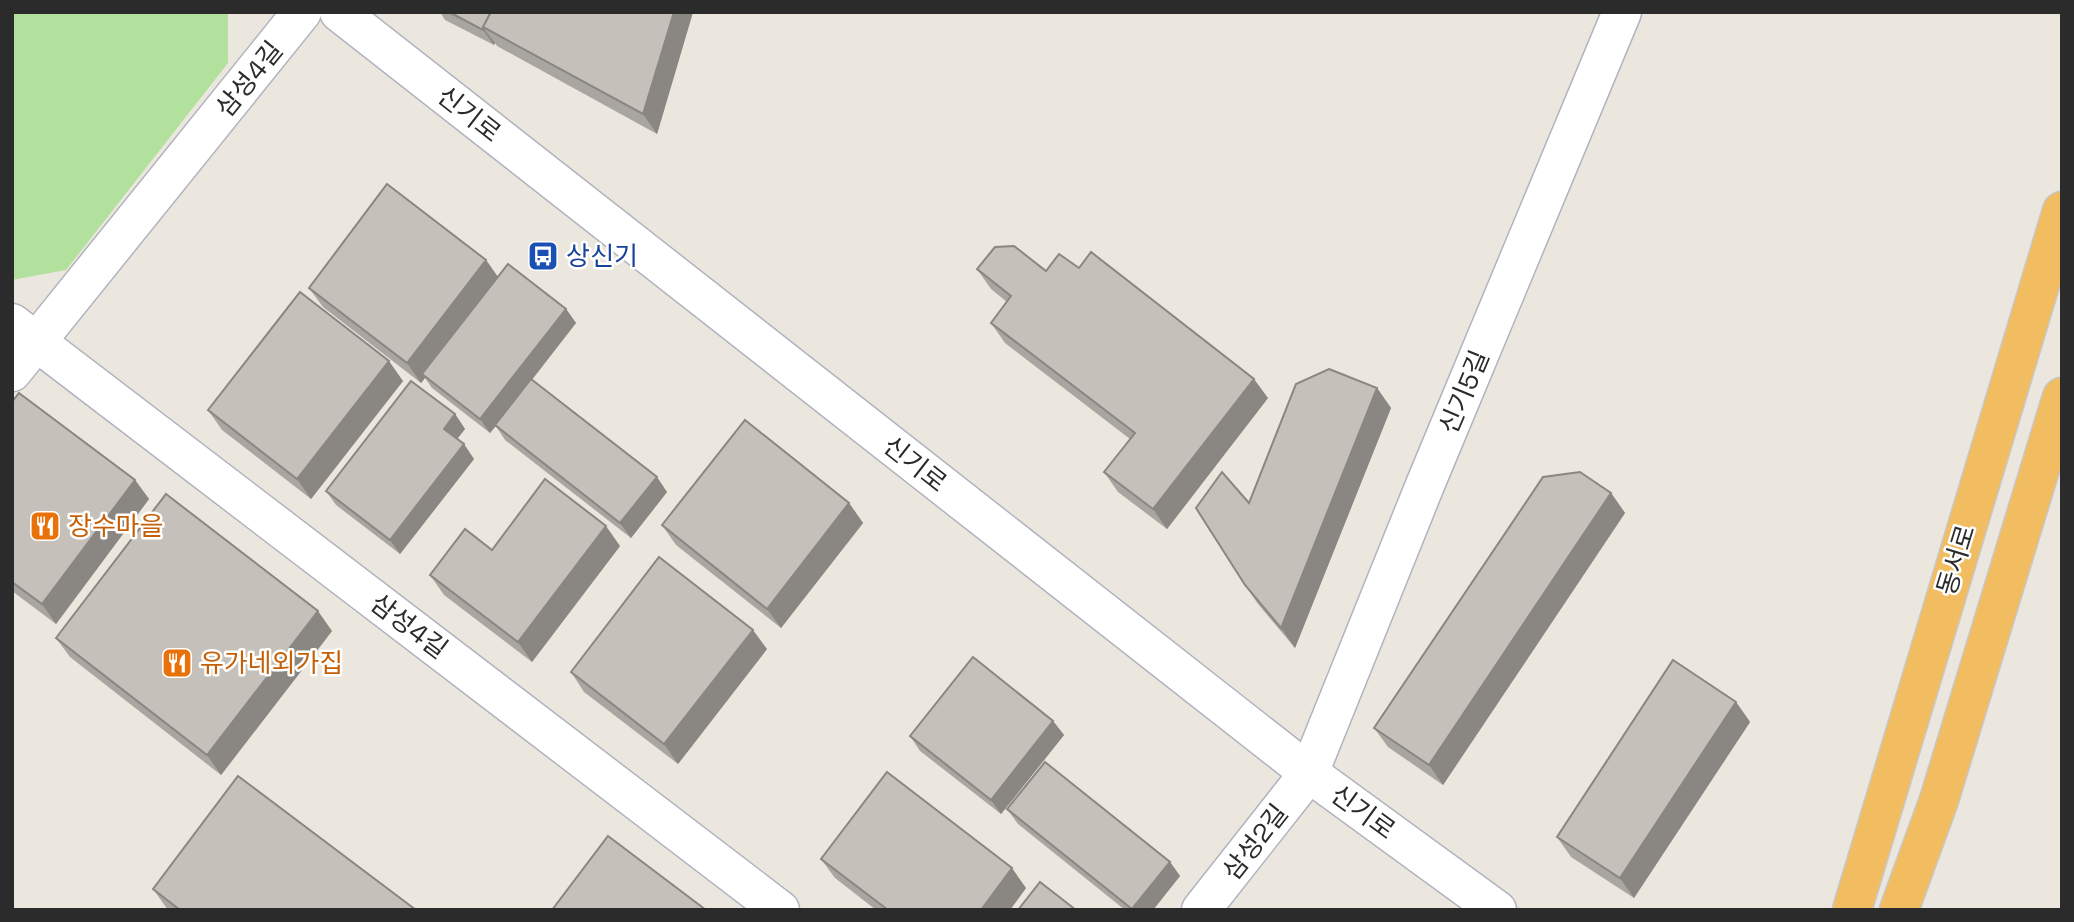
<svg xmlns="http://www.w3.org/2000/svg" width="2074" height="922" viewBox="0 0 2074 922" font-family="'Space Grotesk','Noto Sans KR',sans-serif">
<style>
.green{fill:#b1e19c}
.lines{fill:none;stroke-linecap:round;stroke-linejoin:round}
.minor-casing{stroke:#b1b3be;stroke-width:41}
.trunk-casing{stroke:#c8c8c8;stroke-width:41}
.minor{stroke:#fff;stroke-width:38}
.trunk{stroke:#f2bc60;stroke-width:38}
.wall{fill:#a9a5a0}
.shaded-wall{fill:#8a8682}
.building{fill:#c5c0ba;stroke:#8a8682;stroke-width:2}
.labels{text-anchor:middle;stroke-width:5;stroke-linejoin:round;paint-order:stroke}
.street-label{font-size:26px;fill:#2b2b2b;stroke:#fff}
.transit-label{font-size:26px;fill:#164399;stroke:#fff;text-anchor:start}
.food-label{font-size:26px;fill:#c56008;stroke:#fff;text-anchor:start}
</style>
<rect width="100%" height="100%" fill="#ece7de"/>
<!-- green -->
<polygon class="green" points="12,12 228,12 228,63 66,270 12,280"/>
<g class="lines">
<!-- minor casing -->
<g class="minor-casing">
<g id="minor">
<polyline points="339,12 1309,773 1497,910"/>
<polyline points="12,323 780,910"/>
<polyline points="12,372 302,12"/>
<polyline points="1201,910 1309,773 1425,485 1622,12"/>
</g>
</g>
<!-- trunk casing -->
<g class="trunk-casing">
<g id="trunk">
<polyline points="1852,910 2062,211"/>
<polyline points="1899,910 1939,800 2062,397"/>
</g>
</g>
<!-- minor -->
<use href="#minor" class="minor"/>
<!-- trunk -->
<use href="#trunk" class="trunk"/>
</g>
<!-- wall -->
<g class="wall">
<polygon points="440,12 693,12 657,134 497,46 495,43 494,45 445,20"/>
<polygon points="486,260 498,277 566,309 576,323 532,380 667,492 631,538 505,440 496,426 490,433 432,388 425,378 421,383 323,307 309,288"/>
<polygon points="1079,268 1268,398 1167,529 1118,492 1104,472 1130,439 1005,343 991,323 1007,302 991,289 977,269 1046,271"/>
<polygon points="403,381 311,499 222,430 208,410"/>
<polygon points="1377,388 1391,408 1295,648 1258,604 1245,585 1249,503"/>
<polygon points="12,402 135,480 149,499 56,624 12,591"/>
<polygon points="455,414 465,429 457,439 474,459 400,554 336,505 326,491"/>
<polygon points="1611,493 1625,513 1443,785 1388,747 1374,728"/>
<polygon points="849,503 863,523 781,628 676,545 662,525"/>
<polygon points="620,546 532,662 444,595 430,575 492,550"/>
<polygon points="332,631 221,775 70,657 56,638"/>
<polygon points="767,649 678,764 584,692 571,672"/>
<polygon points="1736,702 1750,722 1634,898 1571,857 1557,837"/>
<polygon points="1053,721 1064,735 1001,814 920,751 910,736"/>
<polygon points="1007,809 1170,862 1180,876 1153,910 1125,910 1018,824"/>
<polygon points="821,859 1026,888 1010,910 876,910 835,878"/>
<polygon points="153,889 416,910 168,910"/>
</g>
<!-- shaded-wall -->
<g class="shaded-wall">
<polygon points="674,12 693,12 657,134 643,114"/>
<polygon points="484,29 495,43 494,45 483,30"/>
<polygon points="486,260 500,280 422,374 425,378 421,383 407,363"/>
<polygon points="566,309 576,323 490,433 480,419"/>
<polygon points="389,361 403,381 311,499 297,479"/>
<polygon points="1254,379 1268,398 1167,529 1153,509"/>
<polygon points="1377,388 1391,408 1295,648 1281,628"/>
<polygon points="455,414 465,429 454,443 444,429"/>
<polygon points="464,444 474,459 400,554 390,540"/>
<polygon points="657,477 667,492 631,538 620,523"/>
<polygon points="135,480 149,499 56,624 42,604"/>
<polygon points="1611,493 1625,513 1443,785 1429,765"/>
<polygon points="849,503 863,523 781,628 767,609"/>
<polygon points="606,526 620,546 532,662 518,642"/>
<polygon points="318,611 332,631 221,775 207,755"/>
<polygon points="753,630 767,649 678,764 664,744"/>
<polygon points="1736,702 1750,722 1634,898 1620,878"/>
<polygon points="1053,721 1064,735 1001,814 991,800"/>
<polygon points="1170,862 1180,876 1153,910 1133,910 1132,909"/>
<polygon points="1012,868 1026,888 1010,910 981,910"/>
</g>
<!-- building -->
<g class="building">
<polygon points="449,12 491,12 483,27 484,29 483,30"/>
<polygon points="491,12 674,12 643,114 483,27"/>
<polygon points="387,184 486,260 407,363 309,288"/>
<polygon points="1014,246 1046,271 1059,254 1079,268 1091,252 1254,379 1153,509 1104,472 1135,433 991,323 1011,296 977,269 995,247"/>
<polygon points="508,264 566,309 480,419 422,374"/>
<polygon points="300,292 389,361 297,479 208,410"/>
<polygon points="1329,369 1377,388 1281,628 1245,585 1196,508 1222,472 1249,503 1296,384"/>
<polygon points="531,379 657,477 620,523 495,425"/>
<polygon points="411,381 455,414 444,429 464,444 390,540 326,491"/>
<polygon points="19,393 135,480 42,604 12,582 12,402"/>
<polygon points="745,420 849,503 767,609 662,525"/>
<polygon points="1580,472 1611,493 1429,765 1374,728 1543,477"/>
<polygon points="545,479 606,526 518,642 430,575 465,529 492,550"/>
<polygon points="166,494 318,611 207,755 56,638"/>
<polygon points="659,557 753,630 664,744 571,672"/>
<polygon points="973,657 1053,721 991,800 910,736"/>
<polygon points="1673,660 1736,702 1620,878 1557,837"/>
<polygon points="1045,762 1170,862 1132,909 1007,809"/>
<polygon points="887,772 1012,868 981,910 888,910 821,859"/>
<polygon points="238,776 416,910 180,910 153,889"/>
<polygon points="608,836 706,910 552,910"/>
<polygon points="1040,882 1076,910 1018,910"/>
</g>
<!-- icons -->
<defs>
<g id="bus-square" transform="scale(1.575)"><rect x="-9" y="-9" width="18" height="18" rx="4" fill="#1a4fb4" stroke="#fff"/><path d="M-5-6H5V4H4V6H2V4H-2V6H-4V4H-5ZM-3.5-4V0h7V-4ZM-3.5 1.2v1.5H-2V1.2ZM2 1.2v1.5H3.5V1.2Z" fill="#fff"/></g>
<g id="restaurant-square" transform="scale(1.575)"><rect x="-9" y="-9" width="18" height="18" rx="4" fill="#e8710a" stroke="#fff"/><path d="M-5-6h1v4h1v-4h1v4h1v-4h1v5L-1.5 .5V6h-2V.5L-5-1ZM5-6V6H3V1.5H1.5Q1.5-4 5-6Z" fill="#fff"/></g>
</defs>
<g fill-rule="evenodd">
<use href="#bus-square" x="543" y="256"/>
<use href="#restaurant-square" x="45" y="526"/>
<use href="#restaurant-square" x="177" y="663"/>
</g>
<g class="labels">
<!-- street labels -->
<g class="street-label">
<text transform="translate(249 79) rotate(-51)" y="9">삼성4길</text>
<text transform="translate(469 114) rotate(38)" y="9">신기로</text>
<text transform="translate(1464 392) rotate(-67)" y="9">신기5길</text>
<text transform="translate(915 464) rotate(38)" y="9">신기로</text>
<text transform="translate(1956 560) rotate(-73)" y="9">동서로</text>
<text transform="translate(409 626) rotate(37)" y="9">삼성4길</text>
<text transform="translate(1363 812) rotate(36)" y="9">신기로</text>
<text transform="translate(1255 842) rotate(-52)" y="9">삼성2길</text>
</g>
<!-- transit labels -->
<g class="transit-label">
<text x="566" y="265">상신기</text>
</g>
<!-- food labels -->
<g class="food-label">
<text x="68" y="535">장수마을</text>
<text x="200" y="672">유가네외가집</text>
</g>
</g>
<!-- border -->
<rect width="2074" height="922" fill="none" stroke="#2b2b2b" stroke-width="28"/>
</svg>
